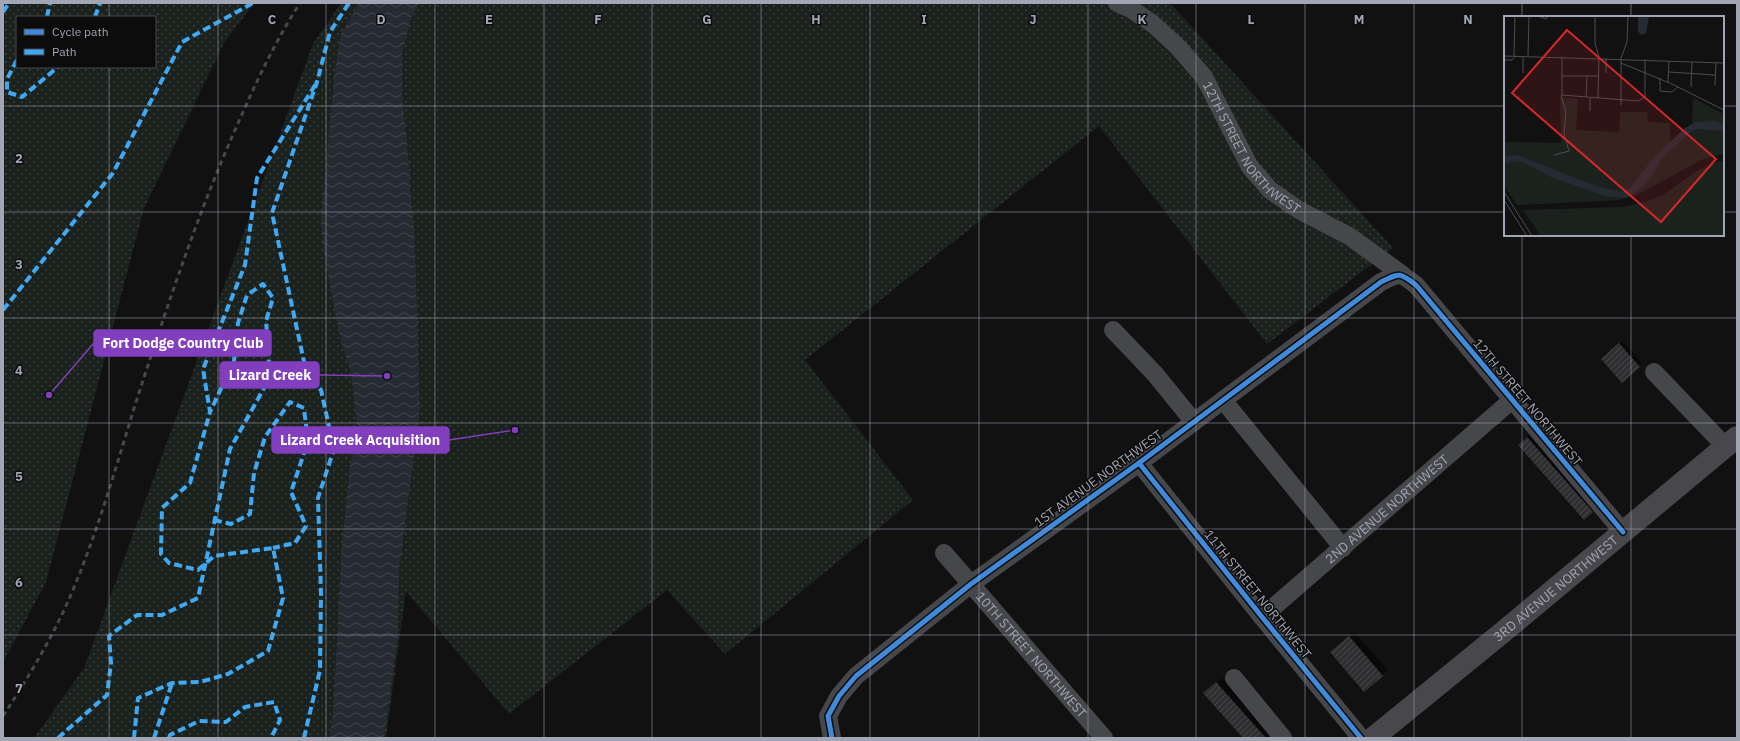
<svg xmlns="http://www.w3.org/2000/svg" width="1740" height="741" viewBox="0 0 1740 741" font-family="'IBM Plex Sans',sans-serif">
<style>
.grass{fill:url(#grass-dots);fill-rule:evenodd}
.water{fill:url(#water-waves)}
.shadow{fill:#0007}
.building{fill:url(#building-hatch)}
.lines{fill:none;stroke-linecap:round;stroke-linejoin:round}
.minor{stroke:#46474a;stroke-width:18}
.major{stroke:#48484c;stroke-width:22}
.rail{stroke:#47484b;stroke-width:3;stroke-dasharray:5 4;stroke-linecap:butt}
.quiet{stroke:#3fa9f5;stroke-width:4;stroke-dasharray:8 4;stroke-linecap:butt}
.cycleway-casing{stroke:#0c0c0d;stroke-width:8}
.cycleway{stroke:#408adc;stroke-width:5}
.grid{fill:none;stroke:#a2a5b3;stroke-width:1;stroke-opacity:0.55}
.labels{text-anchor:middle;stroke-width:3;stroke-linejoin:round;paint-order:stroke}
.street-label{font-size:13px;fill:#a2a5b3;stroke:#0c0c0d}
.inset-road{fill:none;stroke:#4b4c52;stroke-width:1}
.view{fill:#d62828;fill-opacity:0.15;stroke:#d62828;stroke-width:2}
.inset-edge{fill:none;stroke:#a2a5b3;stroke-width:2}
.grid-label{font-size:13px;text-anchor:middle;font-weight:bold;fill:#a2a5b3;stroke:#0c0c0d;stroke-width:3;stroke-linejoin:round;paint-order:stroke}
.leader{fill:none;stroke:#813ebd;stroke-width:1.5}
.callout-dot{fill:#813ebd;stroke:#0c0c0d;stroke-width:1.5}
.callout{fill:#813ebd;stroke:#813ebd;stroke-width:1.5}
.callout-label{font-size:14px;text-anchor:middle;font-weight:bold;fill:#fff}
</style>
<defs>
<pattern id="grass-dots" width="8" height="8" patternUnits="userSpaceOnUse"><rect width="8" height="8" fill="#1b221d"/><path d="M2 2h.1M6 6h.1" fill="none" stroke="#393f3b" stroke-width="1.8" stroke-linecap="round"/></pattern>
<pattern id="water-waves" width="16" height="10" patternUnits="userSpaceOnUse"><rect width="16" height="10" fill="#262b33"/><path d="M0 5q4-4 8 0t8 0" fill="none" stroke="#42474e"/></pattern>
<pattern id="building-hatch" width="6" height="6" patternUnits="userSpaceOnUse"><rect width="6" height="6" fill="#2f2f31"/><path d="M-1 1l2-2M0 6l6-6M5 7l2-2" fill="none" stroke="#4a4a4c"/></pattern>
</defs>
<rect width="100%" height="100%" fill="#111112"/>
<!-- grass -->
<g class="grass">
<path d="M3 3H254L224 43 144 208 46 582 3 662ZM17 17H155V67H17Z"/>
<polygon points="341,3 1170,3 1393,248 1267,344 1099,126 805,360 913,500 725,654 667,590 509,714 406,591 386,738 34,738 84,668 313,44"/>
</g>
<!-- water -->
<polygon class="water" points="359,3 420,3 412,15 402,52 402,99 407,142 415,248 420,409 399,569 397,642 384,738 330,738 334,700 341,557 350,465 358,434 351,372 342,345 335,312 324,252 321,220 335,70 341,34"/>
<!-- shadow -->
<g class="shadow">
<polygon points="1623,341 1642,363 1622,381 1606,356"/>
<polygon points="1532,432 1597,507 1592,512 1524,440"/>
<polygon points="1354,632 1388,670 1382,675 1336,647"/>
<polygon points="1222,678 1272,734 1268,738 1245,738 1210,688"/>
</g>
<!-- building -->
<g class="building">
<polygon points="1619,343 1640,367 1622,383 1601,359"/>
<polygon points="1527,437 1593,512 1584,520 1518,445"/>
<polygon points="1349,636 1383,676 1364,692 1330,652"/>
<polygon points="1216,682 1266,738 1243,738 1203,693"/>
</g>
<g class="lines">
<!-- minor -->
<g class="minor">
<path id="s1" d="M1117 3 1131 9 1153 24 1178 47 1204 77 1250 167 1270 190 1299 210 1349 236 1403 275"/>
<polyline points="1113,330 1155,374 1194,422"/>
<polyline points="1654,372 1726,447"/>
<polyline points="1223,400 1343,548"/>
<polyline points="1139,463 1262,617 1361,738"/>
<path id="s2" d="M944 553 1104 738"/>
<path id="s3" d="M1262 617 1512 400"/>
<polyline points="1234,678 1283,738"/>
<path d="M832 738 828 716 839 696 856 676 971 584 1139 463 1381 282C1400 273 1399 272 1416 285L1623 532"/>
</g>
<!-- major -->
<path class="major" id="s4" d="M1373 738 1503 632 1737 437"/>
<!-- rail -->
<path class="rail" d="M3 716C28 678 52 638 70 597 97 534 116 467 136 402 167 307 198 212 239 121 257 80 276 40 300 3"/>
<!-- quiet -->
<g class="quiet">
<polyline points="3,12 9,3"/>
<polyline points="47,17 50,3"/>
<polyline points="95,17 100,3"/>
<polyline points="17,60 7,79 7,92 22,97 58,67"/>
<polyline points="3,310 113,173 182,42 253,3"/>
<polyline points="214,520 231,524 250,514 254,473 265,437 290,402 304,408 308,441 291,492 306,526 295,543 273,548"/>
<polyline points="58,738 107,695 111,663 109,636 137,615 162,615 198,598 230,449 268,381 269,358 266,321 273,298 263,284 247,295 238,323 234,361 210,412"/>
<polyline points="134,738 138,698 172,683 200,682 228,674 268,651 283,598 273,548 214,556 198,570 169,563 161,554 162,508 190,483 210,412 203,369 245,265 257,178 317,82"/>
<polyline points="154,738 172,683"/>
<polyline points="169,738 170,735 199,721 226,722 245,707 274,702 280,720 271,738"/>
<polyline points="304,738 320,670 321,593 318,498 334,449 321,390 306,371 272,213 317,82 330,32 349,3"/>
</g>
<!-- cycleway casing -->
<g class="cycleway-casing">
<g id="cycleway">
<polyline points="1139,463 1262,617 1361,738"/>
<path d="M832 738 828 716 839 696 856 676 971 584 1139 463 1381 282C1400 273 1399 272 1416 285L1623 532"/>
</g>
</g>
<!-- cycleway -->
<use href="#cycleway" class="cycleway"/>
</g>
<!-- grid -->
<path class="grid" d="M109 3V17M218 3V738M326 3V738M435 3V738M544 3V738M652 3V738M761 3V738M870 3V738M979 3V738M1088 3V738M1196 3V738M1305 3V738M1414 3V738M1522 3V17M1631 3V17M109 67V738M3 106H1505M1723 106H1737M3 212H1505M1723 212H1737M1522 235V738M1631 235V738M3 318H1737M3 423H1737M3 529H1737M3 635H1737"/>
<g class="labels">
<!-- street labels -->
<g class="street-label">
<text dy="5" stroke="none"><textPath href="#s1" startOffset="202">12TH STREET NORTHWEST</textPath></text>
<text transform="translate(1528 402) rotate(50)" y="5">12TH STREET NORTHWEST</text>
<text transform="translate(1098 478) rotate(-36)" y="5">1ST AVENUE NORTHWEST</text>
<text dy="5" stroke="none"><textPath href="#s3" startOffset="165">2ND AVENUE NORTHWEST</textPath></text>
<text dy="5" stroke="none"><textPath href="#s4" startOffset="236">3RD AVENUE NORTHWEST</textPath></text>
<text transform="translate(1258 594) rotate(51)" y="5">11TH STREET NORTHWEST</text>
<text dy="5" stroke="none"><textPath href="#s2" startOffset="134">10TH STREET NORTHWEST</textPath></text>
</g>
</g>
<!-- overview -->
<g transform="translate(1504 16)">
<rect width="220" height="220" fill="#111112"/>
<path d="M56 81 74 83 72 114 115 116 116 96H143L144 106 166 107V125L188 108 189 82 220 98V138L199 143 133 179 114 184 13 189 0 170V126L57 127ZM216 145H220V220H37L19 194 119 191 141 186 160 178 196 153Z" fill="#1b221d"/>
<path d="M134 0H145L142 17 138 19 134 16ZM210 105 220 108V115L193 113 188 115 158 142 146 163 130 178 120 182 101 180 47 161 16 145 0 147V140L13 139 92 170 118 176 126 172 151 140 181 112 192 106Z" fill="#262b33"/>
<path class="inset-road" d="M34 0 42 3 45 0M91 0V27L95 41 94 82M0 40 220 47M10 40 11 0M19 40V57M24 40 25 0M58 41V79L134 85 141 81V43M0 44H8L12 40M117 47 168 68 220 94M165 56 211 59M102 57V42M57 60H95M156 62V75L168 76 174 71M164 66 165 45M211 69 212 47M187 71 188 46M82 81 83 60M86 81V95M117 89V42L123 26 124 0M50 139 65 135 60 118 62 96 57 79M0 176 28 220M0 184 23 220"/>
<path class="view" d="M63 14 212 143 157 206 8 77Z"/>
<rect width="220" height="220" class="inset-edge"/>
</g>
<g class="grid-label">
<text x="272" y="24">C</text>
<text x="381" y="24">D</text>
<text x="489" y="24">E</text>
<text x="598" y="24">F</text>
<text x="707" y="24">G</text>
<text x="816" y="24">H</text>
<text x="924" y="24">I</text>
<text x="1033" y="24">J</text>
<text x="1142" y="24">K</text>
<text x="1251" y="24">L</text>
<text x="1359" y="24">M</text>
<text x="1468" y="24">N</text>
<text x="19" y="163">2</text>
<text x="19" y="269">3</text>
<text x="19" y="375">4</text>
<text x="19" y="481">5</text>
<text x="19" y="587">6</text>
<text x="19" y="693">7</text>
</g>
<!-- callouts -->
<path class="leader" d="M49 395L94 343M387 376L319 375M515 430L449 440"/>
<g class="callout-dot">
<circle cx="49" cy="395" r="4"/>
<circle cx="387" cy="376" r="4"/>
<circle cx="515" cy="430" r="4"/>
</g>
<g class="callout">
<rect x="94" y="330" width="177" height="26" rx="4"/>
<rect x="220" y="362" width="99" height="26" rx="4"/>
<rect x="272" y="427" width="177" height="26" rx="4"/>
</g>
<g class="callout-label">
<text x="183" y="348">Fort Dodge Country Club</text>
<text x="270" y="380">Lizard Creek</text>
<text x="360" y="445">Lizard Creek Acquisition</text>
</g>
<!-- border -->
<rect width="1740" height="741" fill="none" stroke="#a2a5b3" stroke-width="8"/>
<!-- legend -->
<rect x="16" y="16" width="140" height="52" fill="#0c0c0d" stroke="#48494f"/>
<rect x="24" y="29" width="20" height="6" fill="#408adc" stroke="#48494f"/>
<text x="52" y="36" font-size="12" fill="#a2a5b3">Cycle path</text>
<rect x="24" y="49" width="20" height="6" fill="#3fa9f5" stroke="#48494f"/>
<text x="52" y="56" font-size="12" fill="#a2a5b3">Path</text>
</svg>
